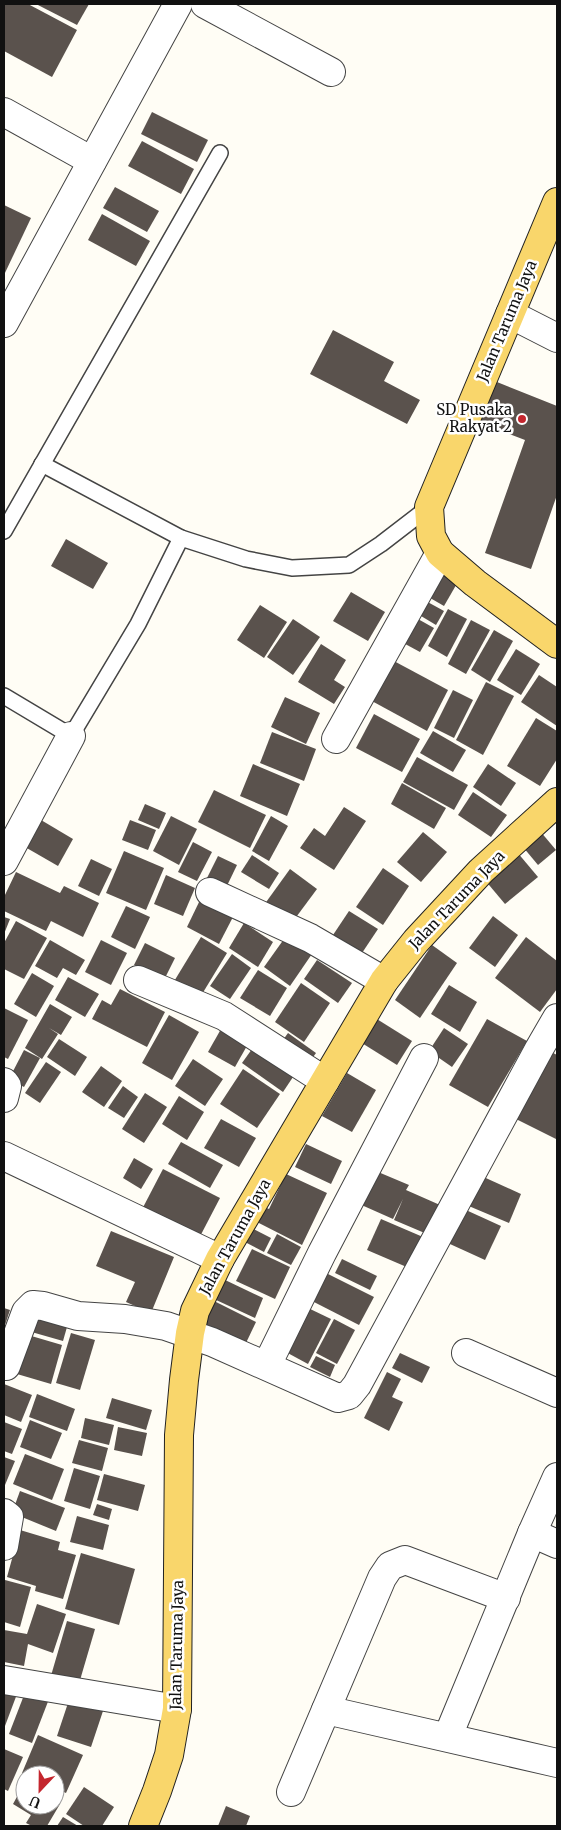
<svg xmlns="http://www.w3.org/2000/svg" width="561" height="1830" viewBox="0 0 561 1830" font-family="Merriweather,serif">
<style>
.building{fill:#5a524d}
.lines{fill:none;stroke-linecap:round;stroke-linejoin:round}
.service-casing{stroke:#444;stroke-width:18}
.minor-casing{stroke:#444;stroke-width:30}
.primary-casing{stroke:#222;stroke-width:30}
.service{stroke:#fff;stroke-width:15}
.minor{stroke:#fff;stroke-width:28}
.primary{stroke:#f9d66b;stroke-width:28}
.poi-dot{fill:#c4262e;stroke:#fff;stroke-width:2}
.labels{text-anchor:middle;stroke-width:5;stroke-linejoin:round;paint-order:stroke}
.street-label{font-size:15px;fill:#111;stroke:#fff}
.poi-label{font-size:15px;fill:#111;stroke:#fff;text-anchor:end}
</style>
<rect width="100%" height="100%" fill="#fffdf5"/>
<!-- building -->
<g class="building">
<polygon points="4,4 28,4 77,30 52,77 4,51"/>
<polygon points="36,4 89,4 77,25"/>
<polygon points="152,112 208,140 197,162 141,134"/>
<polygon points="142,141 194,169 181,194 128,166"/>
<polygon points="115,187 159,211 147,232 103,208"/>
<polygon points="4,205 31,218 4,275"/>
<polygon points="102,214 150,241 136,266 88,240"/>
<polygon points="333,330 394,362 384,381 420,400 407,424 310,374"/>
<polygon points="492,380 557,406 557,495 531,569 485,553 525,440 476,421"/>
<polygon points="66,539 108,563 93,589 51,566"/>
<polygon points="440,569 459,580 444,606 425,595"/>
<polygon points="351,592 385,612 368,641 333,621"/>
<polygon points="424,600 444,611 436,625 416,613"/>
<polygon points="260,605 287,622 264,658 237,640"/>
<polygon points="448,609 467,619 447,657 428,646"/>
<polygon points="409,614 434,628 420,652 396,639"/>
<polygon points="293,619 320,637 293,675 267,657"/>
<polygon points="471,620 490,630 466,674 448,664"/>
<polygon points="494,630 513,641 490,682 471,670"/>
<polygon points="321,644 346,660 334,680 345,687 334,704 298,682"/>
<polygon points="516,649 540,664 521,695 497,680"/>
<polygon points="392,660 448,690 427,731 370,700"/>
<polygon points="539,675 557,687 557,726 521,702"/>
<polygon points="486,682 514,696 483,755 456,740"/>
<polygon points="453,690 473,700 454,738 434,728"/>
<polygon points="285,697 320,713 306,744 271,727"/>
<polygon points="374,714 420,739 402,772 356,748"/>
<polygon points="536,718 557,731 557,759 540,786 507,766"/>
<polygon points="433,731 466,750 453,772 420,753"/>
<polygon points="272,732 316,749 304,781 260,763"/>
<polygon points="417,757 468,785 454,810 403,782"/>
<polygon points="253,764 300,784 287,816 240,796"/>
<polygon points="488,764 516,783 501,806 473,787"/>
<polygon points="402,783 446,808 434,829 391,804"/>
<polygon points="214,790 266,815 250,848 198,822"/>
<polygon points="473,792 507,815 491,837 458,815"/>
<polygon points="145,804 166,813 159,829 138,820"/>
<polygon points="344,807 366,821 334,870 300,848 314,828 325,836"/>
<polygon points="171,816 197,829 179,865 153,851"/>
<polygon points="271,816 288,826 269,861 252,851"/>
<polygon points="41,820 73,839 58,866 25,847"/>
<polygon points="130,820 156,830 148,850 122,840"/>
<polygon points="540,831 556,850 538,865 523,847"/>
<polygon points="423,832 447,852 421,882 397,862"/>
<polygon points="193,842 212,852 197,881 178,872"/>
<polygon points="124,851 164,868 146,910 106,893"/>
<polygon points="517,852 538,877 505,904 484,879"/>
<polygon points="252,855 279,873 269,889 241,872"/>
<polygon points="218,856 237,865 224,892 205,882"/>
<polygon points="91,859 112,869 99,896 78,886"/>
<polygon points="383,868 409,886 383,925 356,907"/>
<polygon points="290,869 317,889 291,924 264,905"/>
<polygon points="16,872 60,893 64,886 99,903 83,937 51,921 46,931 4,911 4,897"/>
<polygon points="166,875 195,888 183,916 154,904"/>
<polygon points="201,898 234,915 219,944 187,927"/>
<polygon points="126,906 150,917 135,949 111,937"/>
<polygon points="349,911 378,929 358,959 329,941"/>
<polygon points="493,916 518,935 495,967 469,948"/>
<polygon points="4,917 10,919 4,934"/>
<polygon points="16,921 47,938 24,979 4,969 4,943"/>
<polygon points="244,923 273,942 258,967 229,948"/>
<polygon points="289,932 314,951 290,986 264,967"/>
<polygon points="201,937 227,953 196,1004 170,988"/>
<polygon points="526,937 557,961 557,989 540,1012 495,978"/>
<polygon points="50,940 85,960 76,975 63,968 57,978 35,966"/>
<polygon points="101,940 127,953 111,985 85,972"/>
<polygon points="145,943 175,958 164,980 134,965"/>
<polygon points="432,945 457,963 420,1018 395,1000"/>
<polygon points="232,954 251,968 230,999 210,986"/>
<polygon points="317,960 352,983 338,1003 304,979"/>
<polygon points="258,970 287,988 270,1016 240,998"/>
<polygon points="32,973 54,986 36,1017 14,1004"/>
<polygon points="68,977 99,994 85,1017 55,1000"/>
<polygon points="301,983 330,1003 304,1042 275,1022"/>
<polygon points="449,985 477,1002 460,1032 431,1014"/>
<polygon points="120,989 165,1012 147,1047 92,1019 102,1000 111,1005"/>
<polygon points="50,1004 72,1017 61,1035 49,1028 58,1034 42,1059 25,1048"/>
<polygon points="4,1008 28,1020 8,1059 4,1057"/>
<polygon points="169,1015 199,1032 172,1080 142,1063"/>
<polygon points="372,1016 412,1041 397,1065 357,1040"/>
<polygon points="487,1019 527,1041 488,1107 449,1085"/>
<polygon points="444,1028 468,1044 452,1067 429,1051"/>
<polygon points="221,1029 248,1044 235,1067 208,1052"/>
<polygon points="288,1033 316,1053 306,1067 278,1047"/>
<polygon points="59,1039 87,1057 75,1076 47,1057"/>
<polygon points="544,1048 557,1055 557,1136 556,1139 510,1116"/>
<polygon points="252,1049 293,1077 283,1092 242,1063"/>
<polygon points="24,1050 40,1058 24,1087 9,1079"/>
<polygon points="193,1059 223,1079 205,1106 175,1086"/>
<polygon points="46,1062 61,1072 40,1103 25,1093"/>
<polygon points="101,1066 122,1081 104,1107 82,1092"/>
<polygon points="243,1069 280,1094 257,1128 220,1104"/>
<polygon points="347,1073 376,1090 352,1132 322,1116"/>
<polygon points="123,1086 138,1097 124,1118 108,1108"/>
<polygon points="145,1093 167,1107 144,1143 122,1129"/>
<polygon points="179,1096 204,1112 187,1140 162,1124"/>
<polygon points="221,1119 256,1138 239,1167 204,1148"/>
<polygon points="181,1142 223,1165 210,1188 168,1164"/>
<polygon points="306,1144 342,1161 331,1184 295,1167"/>
<polygon points="134,1158 153,1169 141,1189 123,1178"/>
<polygon points="163,1169 220,1198 195,1246 138,1217"/>
<polygon points="371,1169 409,1185 406,1190 440,1205 427,1234 394,1220 403,1199 393,1219 357,1203"/>
<polygon points="286,1174 327,1193 302,1245 253,1220 260,1205 269,1209"/>
<polygon points="477,1174 521,1194 509,1223 464,1204"/>
<polygon points="455,1205 501,1226 485,1260 439,1239"/>
<polygon points="381,1219 423,1237 409,1268 367,1250"/>
<polygon points="248,1226 271,1238 264,1252 241,1240"/>
<polygon points="111,1231 174,1257 151,1313 126,1302 135,1282 96,1266"/>
<polygon points="277,1234 301,1247 291,1265 267,1253"/>
<polygon points="252,1249 290,1267 275,1299 236,1281"/>
<polygon points="342,1259 377,1276 370,1290 335,1273"/>
<polygon points="326,1273 374,1297 359,1325 312,1301"/>
<polygon points="223,1279 263,1298 255,1318 214,1299"/>
<polygon points="212,1300 256,1322 245,1345 201,1323"/>
<polygon points="306,1307 331,1319 308,1364 284,1351"/>
<polygon points="4,1308 10,1310 4,1328"/>
<polygon points="34,1310 69,1320 63,1341 28,1331"/>
<polygon points="334,1319 355,1330 337,1364 316,1353"/>
<polygon points="71,1333 95,1340 80,1390 56,1383"/>
<polygon points="28,1335 62,1345 51,1384 17,1374"/>
<polygon points="400,1353 430,1367 422,1383 392,1368"/>
<polygon points="316,1356 335,1365 330,1377 310,1367"/>
<polygon points="387,1372 401,1379 392,1397 403,1402 389,1431 364,1418"/>
<polygon points="4,1384 32,1395 21,1422 4,1415"/>
<polygon points="37,1394 75,1409 67,1431 29,1417"/>
<polygon points="112,1398 152,1410 146,1430 106,1418"/>
<polygon points="85,1418 114,1425 109,1445 81,1438"/>
<polygon points="30,1420 62,1433 51,1459 20,1447"/>
<polygon points="4,1422 22,1429 12,1454 4,1451"/>
<polygon points="118,1427 147,1433 142,1456 114,1450"/>
<polygon points="79,1440 108,1448 102,1471 72,1463"/>
<polygon points="25,1454 64,1469 52,1500 13,1484"/>
<polygon points="4,1457 15,1461 5,1485 4,1485"/>
<polygon points="74,1468 100,1476 90,1509 64,1501"/>
<polygon points="104,1474 145,1485 138,1511 97,1500"/>
<polygon points="20,1491 65,1508 56,1531 12,1513"/>
<polygon points="97,1504 112,1509 109,1520 93,1515"/>
<polygon points="77,1516 109,1525 103,1550 70,1542"/>
<polygon points="20,1530 60,1542 58,1550 76,1555 63,1599 35,1591 36,1586 7,1577"/>
<polygon points="81,1553 135,1569 119,1625 65,1609"/>
<polygon points="5,1580 31,1587 20,1627 4,1622"/>
<polygon points="37,1604 66,1614 53,1653 28,1644 24,1666 4,1662 4,1630 27,1634"/>
<polygon points="67,1621 95,1629 78,1687 50,1679"/>
<polygon points="4,1689 17,1694 5,1726 4,1725"/>
<polygon points="26,1690 49,1699 32,1743 9,1734"/>
<polygon points="70,1697 104,1708 91,1747 57,1736"/>
<polygon points="38,1735 83,1755 66,1793 55,1788 55,1775 25,1775 22,1773"/>
<polygon points="4,1749 23,1757 8,1791 4,1789"/>
<polygon points="25,1782 25,1805 55,1805 55,1801 60,1804 47,1826 32,1826 26,1823 31,1815 13,1804"/>
<polygon points="84,1787 114,1807 102,1826 84,1826 66,1814"/>
<polygon points="226,1806 250,1816 246,1826 218,1826"/>
<polygon points="63,1817 78,1826 57,1826"/>
</g>
<g class="lines">
<!-- service casing -->
<g class="service-casing">
<g id="service">
<polyline points="42,464 181,538 246,559 292,568 349,565 381,544 429,507"/>
<polyline points="4,531 220,153"/>
<polyline points="4,696 71,736 138,624 181,538"/>
</g>
</g>
<!-- minor casing -->
<g class="minor-casing">
<g id="minor">
<polyline points="205,4 331,72"/>
<polyline points="4,112 92,161"/>
<polyline points="510,314 557,338"/>
<polyline points="4,323 178,4"/>
<polyline points="336,739 440,553"/>
<polyline points="4,861 71,736"/>
<polyline points="210,892 310,938 384,981"/>
<polyline points="138,980 224,1016 325,1081"/>
<polyline points="4,1082 7,1086 4,1098"/>
<polyline points="4,1156 220,1259"/>
<polyline points="466,1353 557,1393"/>
<polyline points="267,1365 322,1253 424,1058"/>
<polyline points="6,1366 26,1312 33,1305 43,1306 78,1316 125,1319 166,1326 212,1342 338,1398 349,1395 357,1385 539,1049 557,1018"/>
<polyline points="4,1513 9,1517 4,1546"/>
<polyline points="532,1533 557,1544"/>
<polyline points="4,1680 177,1709"/>
<polyline points="326,1710 557,1763"/>
<polyline points="448,1736 532,1533 557,1477"/>
<polyline points="291,1792 382,1578 390,1566 405,1560 506,1598"/>
</g>
</g>
<!-- primary casing -->
<g class="primary-casing">
<g id="primary">
<polyline points="557,202 429,507 431,536 440,553 475,583 557,644"/>
<polyline points="143,1826 157,1791 169,1755 177,1709 179,1435 184,1380 190,1333 195,1311 220,1259 384,981 416,941 481,871 557,802"/>
</g>
</g>
<!-- service -->
<use href="#service" class="service"/>
<!-- minor -->
<use href="#minor" class="minor"/>
<!-- primary -->
<use href="#primary" class="primary"/>
</g>
<!-- markers -->
<circle class="poi-dot" cx="522" cy="419" r="5"/>
<g class="labels">
<!-- street labels -->
<g class="street-label">
<text transform="translate(507 321) rotate(-67)" y="5">Jalan Taruma Jaya</text>
<text transform="translate(457 900) rotate(-46)" y="5">Jalan Taruma Jaya</text>
<text transform="translate(235 1237) rotate(-61)" y="5">Jalan Taruma Jaya</text>
<text transform="translate(177 1645) rotate(-89)" y="5">Jalan Taruma Jaya</text>
</g>
<!-- poi labels -->
<g class="poi-label">
<text x="512" y="415">SD Pusaka<tspan x="512" dy="17">Rakyat 2</tspan></text>
</g>
</g>
<!-- border -->
<rect width="561" height="1830" fill="none" stroke="#111111" stroke-width="10"/>
<!-- north arrow -->
<g transform="translate(40 1790) rotate(202)"><circle r="24" fill="#ffffff" stroke="#a0a0a0"/>
<path d="M0-4L9 19L0 12L-9 19Z" fill="#c4262e"/>
<text y="-8" font-size="14" font-weight="bold" text-anchor="middle" fill="#111111">U</text>
</g>
</svg>
